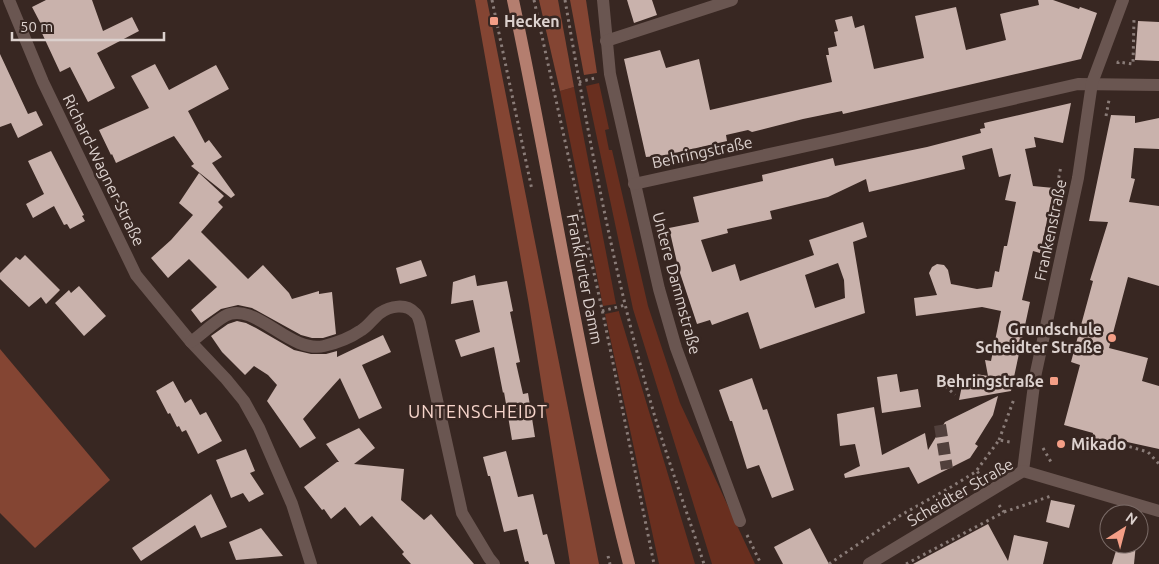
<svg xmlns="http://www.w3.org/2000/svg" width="1159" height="564" viewBox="0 0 1159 564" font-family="Ubuntu,sans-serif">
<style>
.green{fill:#692f1f}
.forest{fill:#844533}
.building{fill:#c9b2ac;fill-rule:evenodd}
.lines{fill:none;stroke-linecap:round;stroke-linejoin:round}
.minor-tunnel{stroke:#51403c;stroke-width:12;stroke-dasharray:12 6;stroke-linecap:butt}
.path{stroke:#8a7c78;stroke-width:3;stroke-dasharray:2.5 4;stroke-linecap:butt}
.minor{stroke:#6a5651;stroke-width:12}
.major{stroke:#b47e6f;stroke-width:12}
.poi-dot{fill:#f49e86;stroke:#382722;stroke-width:2}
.labels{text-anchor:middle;stroke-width:5;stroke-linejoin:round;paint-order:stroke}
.poi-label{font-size:16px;font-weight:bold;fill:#dcd1ce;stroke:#382722;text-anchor:start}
.street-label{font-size:16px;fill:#dcd1ce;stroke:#382722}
.neighbourhood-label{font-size:18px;letter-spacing:1px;fill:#f7d5cb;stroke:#382722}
</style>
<rect width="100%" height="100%" fill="#382722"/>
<!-- green -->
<g class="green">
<polygon points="599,83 609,129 605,130 609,150 612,150 648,306 680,403 755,564 712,564 633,309 586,86"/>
<polygon points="574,87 616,304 603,306 560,91"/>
<polygon points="619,311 619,312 695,564 659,564 605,314"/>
</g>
<!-- forest -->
<g class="forest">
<polygon points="475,0 487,0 599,564 570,564 529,305"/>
<polygon points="539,0 558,0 574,87 560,91"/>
<polygon points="570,0 586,0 597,73 584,75"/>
<polygon points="0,349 110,480 35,548 0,513"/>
</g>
<!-- building -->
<g class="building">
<polygon points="46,0 92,0 103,31 132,17 139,31 97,53 115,88 88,102 70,67 60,72 40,29 43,28 32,7"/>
<polygon points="627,0 652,0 657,15 634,23"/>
<polygon points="1038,0 1053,0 1079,9 1080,7 1097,13 1081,59 843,114 842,111 803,119 752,132 748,130 726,135 727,141 666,155 646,157 624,59 660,50 666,68 699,59 710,110 832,82 826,55 829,55 828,48 837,46 834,32 838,31 835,20 852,16 855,28 864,25 874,69 924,58 915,16 956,7 966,50 1006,40 1000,14 1039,5"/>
<polygon points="1138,21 1159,22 1159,61 1135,60"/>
<polygon points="0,54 28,114 36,111 43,125 18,138 11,123 0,127"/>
<polygon points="155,64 169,90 216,65 229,89 188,111 205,143 209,140 222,157 212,163 235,195 231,198 191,166 194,164 174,136 116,163 112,154 111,155 99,130 149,108 131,76"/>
<path d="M1071 103 1063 143 1034 137 1036 147 1025 149 1033 186 1054 188 1040 253 1033 251 1022 300 1030 302 1011 391 959 400 963 381 975 383 976 374 988 376 985 360 991 361 1001 311 982 307 916 316 914 298 937 295 929 273 932 267 937 264 944 265 948 270 951 284 977 289 992 287 995 271 999 272 1004 246H1007L1016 202 1005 200 1011 174 999 177 992 148 962 156 965 169 869 192 866 179 828 197 770 211 772 219 727 229 728 233 701 240 712 272 735 264 740 281 814 255 809 240 863 222 867 237 853 242 865 313 760 349 748 312 712 325 710 320 697 324 678 267 669 228 699 222 693 197 763 181 762 175 833 158 835 166 927 147 981 133 980 129 985 128 984 123ZM838 263 844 280 845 298 815 308 805 275Z"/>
<polygon points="1111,115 1135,116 1135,123 1159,118 1159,149 1134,148 1131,178 1135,179 1129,202 1159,206 1159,286 1128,277 1109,348 1148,358 1142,381 1159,386 1159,449 1118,440 1116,446 1092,439 1093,433 1064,425 1080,365 1071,362 1093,281 1090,280 1108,222 1089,221"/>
<polygon points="51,151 84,215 82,216 85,221 70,229 67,224 64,225 54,206 33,218 26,204 44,194 28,161"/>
<polygon points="199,173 224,196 218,202 223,207 201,232 248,279 263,265 289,293 292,299 319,291 319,294 332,292 336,334 323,338 312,338 301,335 252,308 238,305 221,309 201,323 191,310 217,287 189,259 168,278 151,258 171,240 193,215 179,203"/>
<polygon points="25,255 60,290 46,304 41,297 29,307 0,279 0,273 16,257 20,260"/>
<polygon points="421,260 427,276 400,284 396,268"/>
<polygon points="475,275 477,286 507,281 513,311 510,312 520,362 516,363 523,394 528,393 535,437 512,440 504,392 503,393 494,347 461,357 455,340 480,332 473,300 451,304 453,282"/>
<polygon points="79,286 106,316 84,336 55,303 69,290 71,293"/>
<polygon points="237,321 246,323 256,328 294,350 311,354 326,354 337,351 337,357 383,335 391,352 362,365 382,408 359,419 340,378 303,419 316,438 300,448 267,401 277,385 268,375 254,366 245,375 222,352 211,336 228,324"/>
<polygon points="897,374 900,392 918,389 921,407 882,413 877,377"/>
<polygon points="752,378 763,410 767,409 794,490 772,498 759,465 747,469 732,421 730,421 719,390"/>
<polygon points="173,381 185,403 191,399 200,415 206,412 222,441 198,454 186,430 182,432 179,426 177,427 170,413 168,414 156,391"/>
<polygon points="998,396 993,415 975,444 978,446 970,458 918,484 909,467 845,478 844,474 860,466 855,444 840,446 837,414 874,407 882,455 925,433 928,450 945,422"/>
<polygon points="359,428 375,448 354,464 404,469 401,500 424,520 431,514 474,564 411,564 402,554 404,552 372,516 360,526 345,507 331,519 324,509 322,510 304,487 337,462 339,462 326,444"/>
<polygon points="246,449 255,471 250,473 264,494 249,502 243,493 231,498 216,460"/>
<polygon points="506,451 518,497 533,494 543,535 547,534 555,564 529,564 528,561 525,562 517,529 504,532 490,476 488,476 483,457"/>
<polygon points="211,494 227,527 201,538 195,525 141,561 132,548"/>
<polygon points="1051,500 1075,505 1069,528 1046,522"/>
<polygon points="988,524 1008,561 1014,535 1048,542 1043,564 913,564"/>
<polygon points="261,528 283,556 236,560 229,542"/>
<polygon points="810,528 829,564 783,564 774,547"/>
<polygon points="1118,544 1136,544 1134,564 1112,564"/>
</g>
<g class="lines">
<!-- minor-tunnel -->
<polyline class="minor-tunnel" points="940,425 947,469"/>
<!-- path -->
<g class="path">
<polyline points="492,0 532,190"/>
<polyline points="534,0 603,314 654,564"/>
<path d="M565 0C589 140 615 281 655 417 670 466 688 515 704 564"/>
<polyline points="1118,64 1118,62 1133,64 1134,19"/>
<polyline points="579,82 595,78"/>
<polyline points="1106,116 1109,100"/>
<polyline points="1055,197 1061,166"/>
<polyline points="602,311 625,305"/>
<polyline points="936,377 955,395"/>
<polyline points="999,440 1014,399"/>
<polyline points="1117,443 1148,452 1159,464"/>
<polyline points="1043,448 1051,462"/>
<polyline points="977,470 999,440 1010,442"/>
<polyline points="1004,512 1051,496"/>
<polyline points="747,535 761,564"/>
<polyline points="608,556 610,564"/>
<polyline points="829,564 901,515 951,487 977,471 982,479"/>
<polyline points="906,564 1004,512 999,505"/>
</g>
<!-- minor -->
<g class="minor">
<polyline points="9,0 43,82 136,275 191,342 226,379 244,401 259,428 292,504 311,564"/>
<polyline points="603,0 610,74 659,289 676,348 740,521"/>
<polyline points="606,41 732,0"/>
<polyline points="634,184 838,139 1078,84 1159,85"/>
<path d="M191 342C202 334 213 323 225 316 255 300 289 354 324 346 336 343 350 338 360 331 368 327 373 318 380 313 390 306 406 303 415 313 418 315 419 320 420 323L462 513 489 558 494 564"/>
<polyline points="1023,471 1035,377 1078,178 1092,83 1123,0"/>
<polyline points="869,564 1023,471 1159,511"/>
</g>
<!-- major -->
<path class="major" d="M513 0C553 188 581 378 629 564"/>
</g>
<!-- markers -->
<g class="poi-dot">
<rect x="489" y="16" width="10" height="10" rx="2.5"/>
<circle cx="1112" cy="338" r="5"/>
<rect x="1049" y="376" width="10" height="10" rx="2.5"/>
<circle cx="1061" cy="444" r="5"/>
</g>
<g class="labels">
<!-- poi labels -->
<g class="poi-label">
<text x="504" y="27">Hecken</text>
<text x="1102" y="335" text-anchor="end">Grundschule<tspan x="1102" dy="18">Scheidter Straße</tspan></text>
<text x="1044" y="387" text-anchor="end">Behringstraße</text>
<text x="1071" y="450">Mikado</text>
</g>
<!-- street labels -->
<g class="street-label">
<text transform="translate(702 152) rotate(-12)" y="6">Behringstraße</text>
<text transform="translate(104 170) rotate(64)" y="6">Richard-Wagner-Straße</text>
<text transform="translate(1050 230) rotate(-78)" y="6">Frankenstraße</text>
<text transform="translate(585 279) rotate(79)" y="6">Frankfurter Damm</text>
<text transform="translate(677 283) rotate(75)" y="6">Untere Dammstraße</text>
<text transform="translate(960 492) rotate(-30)" y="6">Scheidter Straße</text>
</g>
<!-- neighbourhood labels -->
<g class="neighbourhood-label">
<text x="478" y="418">UNTENSCHEIDT</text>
</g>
</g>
<!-- north arrow -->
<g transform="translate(1124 529) rotate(36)"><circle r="24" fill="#382722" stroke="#7a6b67"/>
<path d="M0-4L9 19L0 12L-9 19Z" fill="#f49e86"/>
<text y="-8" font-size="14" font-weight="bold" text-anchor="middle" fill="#dcd1ce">N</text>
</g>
<!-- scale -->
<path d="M12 32v8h152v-8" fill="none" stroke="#dcd1ce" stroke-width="2.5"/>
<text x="20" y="32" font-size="15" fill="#dcd1ce" stroke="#382722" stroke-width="4" paint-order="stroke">50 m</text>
</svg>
